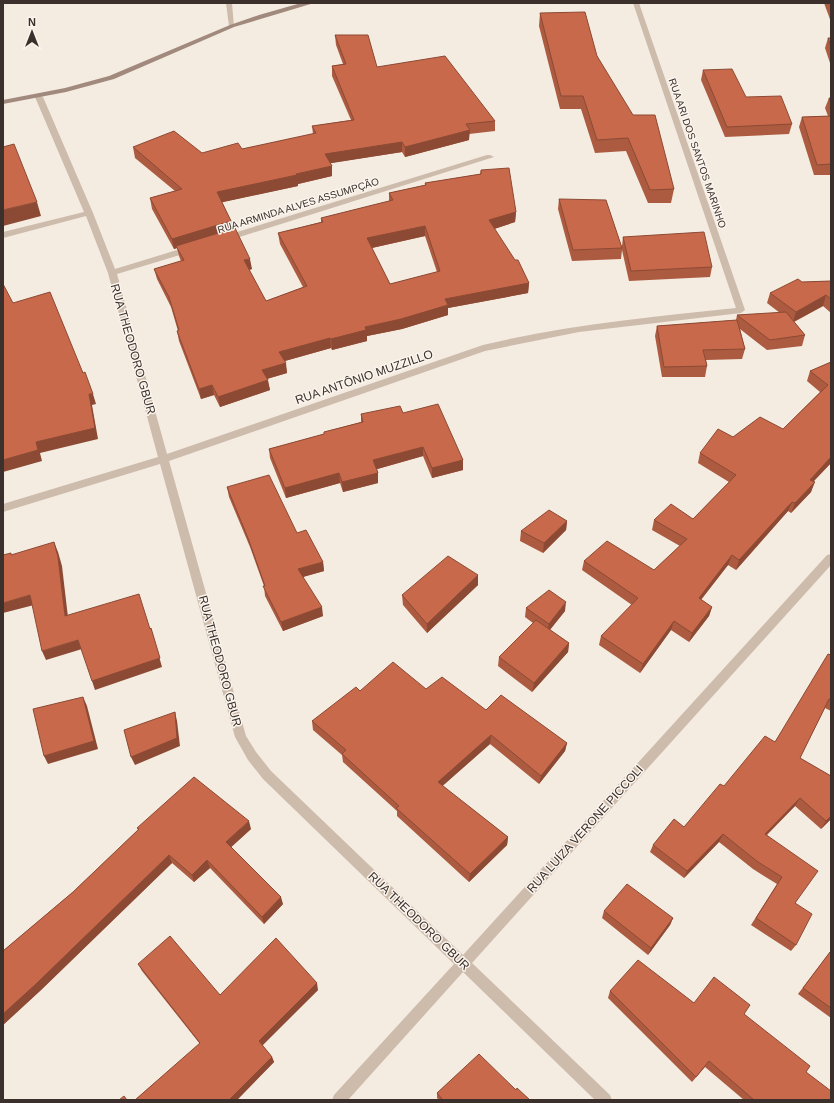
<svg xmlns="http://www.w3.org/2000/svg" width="834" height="1103" viewBox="0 0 834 1103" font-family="Arial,sans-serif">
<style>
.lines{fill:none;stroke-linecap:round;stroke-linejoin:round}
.minor{fill:#cdbbac;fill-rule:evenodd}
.secondary{fill:#a18a7d;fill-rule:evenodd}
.wall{fill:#ac5a40;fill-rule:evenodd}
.shaded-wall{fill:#8c4a34}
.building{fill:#c8694b;stroke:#8c4a34;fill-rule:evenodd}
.labels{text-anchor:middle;stroke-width:3;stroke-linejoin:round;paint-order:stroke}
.far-street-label{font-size:10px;fill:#3b302b;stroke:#fbf5ee}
.street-label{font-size:12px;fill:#3b302b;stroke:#fbf5ee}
</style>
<rect width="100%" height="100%" fill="#f4ebe1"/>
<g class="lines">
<!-- minor -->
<g class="minor">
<polygon points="226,3 232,3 234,27 229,26"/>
<path d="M633 3H639L745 310 741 313 579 332 485 351 169 461 246 736 256 752 271 771 463 955 827 555 831 554V565L472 963 610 1095 612 1100H595L463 972 348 1100H332L334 1095 454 964 263 779 248 760 235 737 160 464 3 512V504L158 457 108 273 86 216 3 238V232L84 212 35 97 39 95 43 97 93 213 115 269 190 246 194 249 193 251 117 274 167 454 483 345C566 325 651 317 736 308Z"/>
<polygon points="487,155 490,155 494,157 230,240 224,240 223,238 224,236"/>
</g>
<!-- secondary -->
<polygon class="secondary" points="301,3 314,3 234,27 114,79 66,92 3,104 3,100 65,88 109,76 230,25 259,15"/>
</g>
<!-- wall -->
<g class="wall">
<polygon points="824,3 831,3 831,22"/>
<polygon points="540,13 597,56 674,189 671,203 648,203 626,151 595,153 581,109 560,109 539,26"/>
<path d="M335 35 377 67 495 121V131L469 134V140L405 157 402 152 330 163 332 166V176L298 184V186L222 202 231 221 233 229 252 269 249 270 266 301 303 287 280 244 278 233 321 222V218L389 201V193L425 185V183L480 174 481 170 516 212 515 222 494 229 529 283 528 293 448 308V315L402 329 367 336V341L332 350 331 348 285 361 287 373 267 379 270 390 220 407 214 395 201 399 179 341 177 331H178L171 307 157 279 154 269 181 261 179 256 177 248 174 249 152 209 150 198 175 191 135 158 133 147 202 153 242 149 313 134 312 126 351 120 332 76V66L343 64 336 45ZM425 236 437 272 390 284 372 248Z"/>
<polygon points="828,38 831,38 831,66 825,48"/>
<polygon points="703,70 746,97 792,124 789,134 725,137 701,80"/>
<polygon points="829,98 831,98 831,175 814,175 799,127 802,117 828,116 825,108"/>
<polygon points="559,199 622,246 623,237 712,267 710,277 629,281 622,250 621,259 572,261 558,209"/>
<polygon points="831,217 831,225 830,221"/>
<polygon points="831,281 831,313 823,306 794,322 805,335 802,346 767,350 740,329 745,349 742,359 706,360 707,366 705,377 662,377 655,336 657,326 736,320 737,315 780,313 767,303 770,293 802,282"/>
<polygon points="831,362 831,463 814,481 811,492 791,513 788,511 736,570 728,565 701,600 712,607 709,616 689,642 671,630 640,673 599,645 601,636 632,605 582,570 584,561 654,570 680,546 652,530 654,520 693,519 729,482 698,463 700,453 733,437 783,429 820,392 807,381 810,371"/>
<polygon points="403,413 463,460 463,470 432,478 423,456 377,469 378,473 378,483 343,492 340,483 286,498 270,458 269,449 324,434 324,432 361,422 361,414"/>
<polygon points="227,487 297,533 323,562 324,571 303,577 323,616 283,631 265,596 264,586 250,547 229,497"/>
<polygon points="567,521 566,530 543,553 520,541 521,531"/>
<polygon points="478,575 478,585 427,633 403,605 402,595"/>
<polygon points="526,608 565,611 550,630 569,643 568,652 532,692 498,666 499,657 533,623 525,617"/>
<polygon points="831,655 831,711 825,708 800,758 831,776 831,819 821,829 795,806 767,835 795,903 796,945 791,951 751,925 777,884 753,869 719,842 684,878 650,852 653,845 684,827 724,786 775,742"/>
<polygon points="426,689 486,710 567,743 565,751 539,784 490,744 442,786 508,837 507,845 469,882 397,816 397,811 343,762 342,755 313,730 312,721 360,691"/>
<polygon points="137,828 251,829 231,847 283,904 264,924 210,868 194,882 172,863 41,990 3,1025 3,951 73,892 138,830"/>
<polygon points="604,911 673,918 670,925 648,955 602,918"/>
<polygon points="830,952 831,953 831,1018 798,994"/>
<polygon points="138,964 220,995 318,990 262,1045 272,1057 274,1062 237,1100 135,1100 200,1044 142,971"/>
<polygon points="610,991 694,1003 744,1014 806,1072 831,1100 744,1100 705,1067 692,1082 608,998"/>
<polygon points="516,1090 530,1100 439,1100 437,1098 437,1093"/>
</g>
<!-- shaded-wall -->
<g class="shaded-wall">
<polygon points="470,130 469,140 405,157 405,147"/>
<polygon points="402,142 402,152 326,164 325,154"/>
<polygon points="332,166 332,176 298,184 298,186 219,203 217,192"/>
<polygon points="37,202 41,216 3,226 3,210"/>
<polygon points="516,212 515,222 488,231 489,220"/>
<polygon points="231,221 233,231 176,246 177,248 174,249 172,239"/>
<polygon points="425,226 425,236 367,249 367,238"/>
<polygon points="250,259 252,269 245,271 244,260"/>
<polygon points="529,283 528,293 448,308 448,315 402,329 367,336 367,341 332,350 331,339 365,327 445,299"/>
<polygon points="826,295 823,306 793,322 796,312"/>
<polygon points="330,338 331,348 281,362 279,352"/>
<polygon points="286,363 287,373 263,380 262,370"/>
<polygon points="268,380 270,390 220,407 218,397"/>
<polygon points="212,385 214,395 201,399 199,389"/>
<polygon points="89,394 93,394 96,404 92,405 98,439 40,453 42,461 3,472 3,460 36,442"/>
<polygon points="423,447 423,456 374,470 373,460"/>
<polygon points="831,457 831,463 806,489 810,480"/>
<polygon points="463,460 463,470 432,478 432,468"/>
<polygon points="339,473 340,483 286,498 285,488"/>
<polygon points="378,473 378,483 343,492 342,482"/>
<polygon points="815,482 811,492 791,513 795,503"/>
<polygon points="792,502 788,511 736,570 739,560"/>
<polygon points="567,521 566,530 543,553 544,543"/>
<polygon points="54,542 58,552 62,566 69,626 65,616"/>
<polygon points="732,555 728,565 695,607 699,598"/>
<polygon points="323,562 324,571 299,578 298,569"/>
<polygon points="478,575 478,585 427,633 427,624"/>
<polygon points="30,595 34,605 3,613 3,603"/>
<polygon points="566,602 565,611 547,633 549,624"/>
<polygon points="322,607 323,616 283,631 281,622"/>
<polygon points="712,607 709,616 689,642 692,633"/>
<polygon points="674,621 671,630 640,673 643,664"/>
<polygon points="151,628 162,667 95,690 92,681"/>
<polygon points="78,640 82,649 46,660 42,651"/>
<polygon points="569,643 568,652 532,692 534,683"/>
<polygon points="83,697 87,706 98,749 48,764 44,756"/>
<polygon points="175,712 177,721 180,746 135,765 131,757"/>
<polygon points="491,735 490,744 438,790 438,782"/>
<polygon points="567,743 565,751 539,784 541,776"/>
<polygon points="800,798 795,806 760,841 765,834"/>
<polygon points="831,816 831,819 821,829 826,821"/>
<polygon points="249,821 251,829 228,850 226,842"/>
<polygon points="723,834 719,842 684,878 687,871"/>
<polygon points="508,837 507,845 469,882 470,874"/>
<polygon points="169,855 172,863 41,990 3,1025 3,1014"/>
<polygon points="207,860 210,868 194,882 192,875"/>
<polygon points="281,897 283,904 264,924 262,917"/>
<polygon points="673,918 670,925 648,955 651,948"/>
<polygon points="317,983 318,990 261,1047 259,1041"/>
<polygon points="272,1057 274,1062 237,1100 229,1100"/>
</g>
<!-- building -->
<g class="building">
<polygon points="585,12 597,56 633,115 655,115 674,189 650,190 628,138 597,140 583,96 561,96 540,13"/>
<polygon points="335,35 368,35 377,67 445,56 495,121 466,124 470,130 405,147 402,142 325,154 332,166 296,174 297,175 217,192 231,221 172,239 150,198 182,189 133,147 174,131 202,153 238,143 242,149 316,133 312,126 354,120 332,66 346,64"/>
<polygon points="828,38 831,38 831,47"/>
<polygon points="732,69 746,97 781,96 792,124 727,127 703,70"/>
<polygon points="829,98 831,98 831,105"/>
<polygon points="831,116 831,164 817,165 802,117"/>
<polygon points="14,144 37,202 3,210 3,147"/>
<path d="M509 168 516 212 489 220 515 260H518L529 283 445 299 448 305 401 319 365 327 366 330 331 339 330 338 279 352 286 363 262 370 268 380 218 397 212 385 199 389 177 331 179 330 169 297 154 269 184 260 176 246 235 228 250 259 244 260 266 301 307 286 278 233 323 222 321 218 393 200 389 193 426 185 425 183 481 174V170ZM425 226 440 271 390 284 367 238Z"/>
<polygon points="559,199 606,200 622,248 573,250"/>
<polygon points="704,232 712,267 631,271 623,237"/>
<polygon points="798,279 802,282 831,281 831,299 826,295 796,312 770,293"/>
<polygon points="3,284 13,303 50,292 83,373 85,372 93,394 89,394 95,428 36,442 38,450 3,460"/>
<polygon points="786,312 805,335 770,340 737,315"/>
<polygon points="737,320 745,349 703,350 707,366 664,367 657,326"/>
<polygon points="831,362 831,457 810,480 815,482 795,503 792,502 739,560 732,555 699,598 712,607 692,633 674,621 643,664 601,636 638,598 584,561 607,541 654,570 687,539 654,520 671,504 693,519 736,475 700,453 718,429 733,437 760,417 783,429 828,385 810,371"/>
<polygon points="438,404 463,460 432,468 423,447 373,460 378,473 342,482 339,473 285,488 269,449 324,434 324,432 363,422 361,414 400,406 403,413"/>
<polygon points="269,475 297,533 306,530 323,562 298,569 322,607 281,622 263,586 265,586 248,538 227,487"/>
<polygon points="549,510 567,521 544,543 521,531"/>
<polygon points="54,542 58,557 65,616 139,594 150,629 151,628 160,658 92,681 78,640 42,651 30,595 3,603 3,555 11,553 11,555"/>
<polygon points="448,556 478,575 427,624 402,595"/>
<polygon points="549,590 566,602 549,624 526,608"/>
<polygon points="536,620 569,643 534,683 499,657"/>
<polygon points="828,654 831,655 831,700 829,699 800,758 831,776 831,816 826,821 800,798 765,834 818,871 795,903 812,914 796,945 756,918 782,877 758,862 723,834 687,871 653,845 674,819 684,827 720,784 724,786 765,736 775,742"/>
<polygon points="393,662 426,689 442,677 486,710 501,695 567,743 541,776 491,735 438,782 508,837 470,874 396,808 399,806 342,754 346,750 312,721 356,687 360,691"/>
<polygon points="83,697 94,741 44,756 33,709"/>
<polygon points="175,712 177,738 131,757 124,730"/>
<polygon points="194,777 249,821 226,842 281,897 262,917 207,860 192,875 169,855 36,984 3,1014 3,951 73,892 139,829 137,828"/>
<polygon points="627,884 673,918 651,948 604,911"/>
<polygon points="170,936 220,995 276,938 317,983 259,1041 272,1057 229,1100 135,1100 200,1043 138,964"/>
<polygon points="830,952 831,953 831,1008 803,988"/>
<polygon points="638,960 694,1003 714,977 750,1005 744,1014 810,1066 806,1072 831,1091 831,1100 754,1100 709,1061 696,1077 610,991"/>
<polygon points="479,1054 516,1090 517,1088 530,1100 443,1100 437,1093"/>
<polygon points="124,1096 127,1100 119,1100"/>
</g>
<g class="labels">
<!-- far-street labels -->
<g class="far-street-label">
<text transform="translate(698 153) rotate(71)" y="4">RUA ARI DOS SANTOS MARINHO</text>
<text transform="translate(298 205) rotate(-17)" y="4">RUA ARMINDA ALVES ASSUMPÇÃO</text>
</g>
<!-- street labels -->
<g class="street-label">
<text transform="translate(133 349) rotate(74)" y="4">RUA THEODORO GBUR</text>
<text transform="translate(364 377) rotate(-19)" y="4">RUA ANTÔNIO MUZZILLO</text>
<text transform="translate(220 661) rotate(75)" y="4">RUA THEODORO GBUR</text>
<text transform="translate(585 829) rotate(-48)" y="4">RUA LUÍZA VERONE PICCOLI</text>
<text transform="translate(419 921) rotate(44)" y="4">RUA THEODORO GBUR</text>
</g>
</g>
<!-- border -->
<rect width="834" height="1103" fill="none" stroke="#3b302b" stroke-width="8"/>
<!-- north arrow -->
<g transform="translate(32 32)" stroke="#fbf5ee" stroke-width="3" paint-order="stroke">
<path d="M0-3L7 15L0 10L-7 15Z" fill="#3b302b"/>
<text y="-6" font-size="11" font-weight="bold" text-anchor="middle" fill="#3b302b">N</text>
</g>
</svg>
